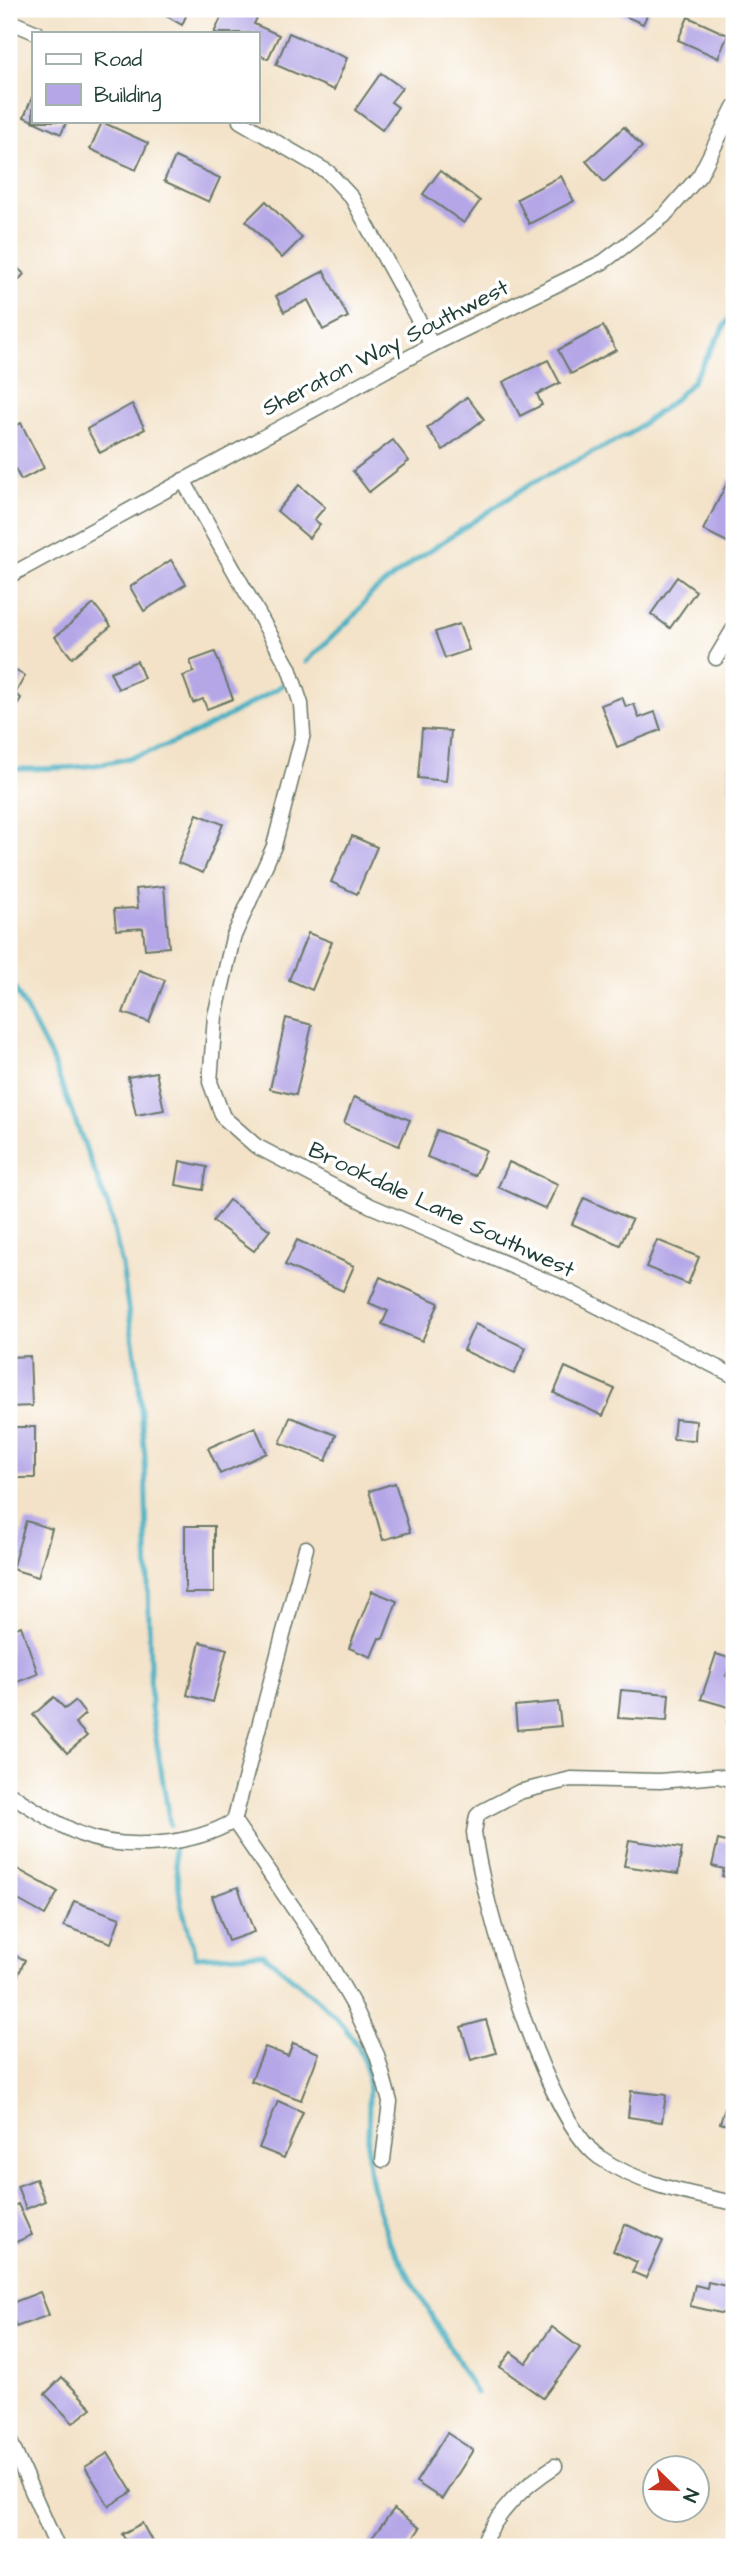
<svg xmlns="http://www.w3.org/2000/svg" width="743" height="2556" viewBox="0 0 743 2556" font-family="'Architects Daughter',sans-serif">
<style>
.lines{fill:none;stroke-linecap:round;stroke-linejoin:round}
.stream{stroke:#43aec1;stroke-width:5}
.building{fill:#b5a7e7}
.minor-casing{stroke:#697767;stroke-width:17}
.minor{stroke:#fff;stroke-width:14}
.labels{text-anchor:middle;stroke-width:7;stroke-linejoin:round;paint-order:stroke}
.street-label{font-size:23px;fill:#1f3d34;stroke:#fff}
</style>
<rect width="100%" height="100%" fill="#fff"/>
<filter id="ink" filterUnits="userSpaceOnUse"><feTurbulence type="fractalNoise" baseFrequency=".0143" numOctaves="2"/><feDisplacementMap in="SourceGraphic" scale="14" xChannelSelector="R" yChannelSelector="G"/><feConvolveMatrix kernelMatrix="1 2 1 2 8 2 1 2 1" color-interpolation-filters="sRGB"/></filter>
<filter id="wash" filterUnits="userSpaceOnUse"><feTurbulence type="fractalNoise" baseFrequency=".00686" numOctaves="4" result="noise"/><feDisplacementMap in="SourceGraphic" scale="28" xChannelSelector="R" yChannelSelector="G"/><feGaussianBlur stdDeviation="1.57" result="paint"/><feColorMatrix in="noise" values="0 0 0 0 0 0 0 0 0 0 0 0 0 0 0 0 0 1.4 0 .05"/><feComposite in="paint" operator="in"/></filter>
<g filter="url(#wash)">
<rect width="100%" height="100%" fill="#f3e2c7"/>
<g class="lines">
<!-- stream -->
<g class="stream">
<polyline points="306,662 354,616 371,594 414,561 530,484 629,434 673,401 692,382 734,310"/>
<path d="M9 769C37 769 67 769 95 765 162 756 226 718 283 685"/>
<polyline points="9,977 51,1057 110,1212 122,1266 138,1376 145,1458 151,1708 170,1825"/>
<path d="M174 1850 181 1904 196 1957 263 1954C295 1982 337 2010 358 2047 376 2078 366 2123 368 2158 370 2186 380 2215 389 2241L476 2393"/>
</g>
</g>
<g id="blocks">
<!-- building -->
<g class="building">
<polygon points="155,9 189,9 182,25"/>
<polygon points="225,9 241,16 244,9 258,16 254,24 279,35 268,59 257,54 257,33 214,33"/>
<polygon points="609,9 650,9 643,24"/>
<polygon points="688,17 728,35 718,58 678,40"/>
<polygon points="289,33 347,58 334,90 276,65"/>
<polygon points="381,73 402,88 391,102 398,107 382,130 355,110"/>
<polygon points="33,95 33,121 67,121 61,134 24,117"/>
<polygon points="102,122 148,143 136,170 90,149"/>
<polygon points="624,127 642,147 604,182 586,161"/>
<polygon points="175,157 220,178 209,202 164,181"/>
<polygon points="440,171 480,201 464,223 423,194"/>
<polygon points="561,176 574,201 529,224 517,199"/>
<polygon points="266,201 302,238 282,258 246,221"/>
<polygon points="9,260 24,274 9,291"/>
<polygon points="324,271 348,317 323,330 308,300 284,312 276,296"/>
<polygon points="603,326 616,350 571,374 558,350"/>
<polygon points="548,360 560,383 537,394 542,405 520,416 503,382"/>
<polygon points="467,397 484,419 443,450 427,428"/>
<polygon points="132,404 145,429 100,453 87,429"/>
<polygon points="21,423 44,468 21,480 9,457 9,429"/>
<polygon points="393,440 409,461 369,492 353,471"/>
<polygon points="729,479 734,481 734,531 729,543 703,530"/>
<polygon points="299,485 325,507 314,520 320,524 309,538 277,511"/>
<polygon points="171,560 186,584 144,611 130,587"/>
<polygon points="677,577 696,591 670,628 651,614"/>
<polygon points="94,604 111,626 72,658 55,637"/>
<polygon points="459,624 469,650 445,658 435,632"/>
<polygon points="215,652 233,699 207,709 203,699 193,703 183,676 194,672 190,661"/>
<polygon points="137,661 144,678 118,689 110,672"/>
<polygon points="9,667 25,676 15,694 21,698 9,720"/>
<polygon points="622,697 626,707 634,704 639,718 655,712 661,730 617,747 601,705"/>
<polygon points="422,729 451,731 446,781 418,778"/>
<polygon points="729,755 734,756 734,790 729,790"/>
<polygon points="197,814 223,824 203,873 178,863"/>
<polygon points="352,836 377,847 357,894 331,882"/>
<polygon points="164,886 169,947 145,949 143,928 116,930 114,909 138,908 136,889"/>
<polygon points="308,933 332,942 312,990 289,980"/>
<polygon points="139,970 165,980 149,1022 123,1013"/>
<polygon points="286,1018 312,1025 296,1095 270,1089"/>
<polygon points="156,1072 164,1110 136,1115 128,1077"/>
<polygon points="354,1097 410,1120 399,1146 344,1123"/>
<polygon points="437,1130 486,1150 475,1176 427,1157"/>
<polygon points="180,1161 207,1167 203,1190 176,1185"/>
<polygon points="509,1162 558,1184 546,1209 498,1187"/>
<polygon points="584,1198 632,1220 620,1245 572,1224"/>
<polygon points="229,1200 270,1230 254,1251 213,1221"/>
<polygon points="297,1240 354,1266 343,1291 285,1265"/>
<polygon points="657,1240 699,1257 688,1284 646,1267"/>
<polygon points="380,1277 439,1303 422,1341 382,1324 388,1311 369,1303"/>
<polygon points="475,1324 526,1348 514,1374 463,1350"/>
<polygon points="30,1356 32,1406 9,1407 9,1357"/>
<polygon points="565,1367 615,1389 603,1416 554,1393"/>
<polygon points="290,1417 336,1435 326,1461 280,1443"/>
<polygon points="675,1419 696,1421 695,1440 673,1439"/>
<rect x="9" y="1427" width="26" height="51"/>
<polygon points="255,1427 267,1453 220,1474 208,1448"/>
<polygon points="395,1483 410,1532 383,1540 369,1491"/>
<polygon points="26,1521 52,1529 38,1577 12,1569"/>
<rect x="185" y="1526" width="29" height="67"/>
<polygon points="372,1591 397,1601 383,1639 379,1638 371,1657 349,1648"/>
<polygon points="21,1626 38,1674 12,1684 9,1674 9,1631"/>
<polygon points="200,1642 227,1649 213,1702 187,1695"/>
<polygon points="716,1654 732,1659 726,1676 734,1679 734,1726 727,1723 732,1708 701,1699"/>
<polygon points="621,1690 669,1694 667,1721 618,1718"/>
<polygon points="54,1697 65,1709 75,1701 85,1714 75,1723 87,1736 67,1753 33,1715"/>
<polygon points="558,1702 561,1726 517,1730 515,1706"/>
<polygon points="629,1840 682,1848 678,1874 624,1866"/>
<polygon points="718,1840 734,1844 734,1879 722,1876 724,1869 712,1866"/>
<polygon points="12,1866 58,1892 45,1915 9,1895 9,1872"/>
<polygon points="238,1887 254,1932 228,1941 212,1896"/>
<polygon points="74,1901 120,1918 111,1943 64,1926"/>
<polygon points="9,1952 25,1960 11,1991 9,1990"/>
<polygon points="486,2020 496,2053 471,2060 461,2027"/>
<polygon points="293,2043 319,2053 301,2100 251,2081 265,2047 288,2056"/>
<polygon points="631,2091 666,2095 662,2122 628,2117"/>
<polygon points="728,2099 734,2101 734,2127 720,2123"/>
<polygon points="278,2101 303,2112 284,2158 259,2148"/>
<polygon points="36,2179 45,2201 26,2209 17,2186"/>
<polygon points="18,2204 32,2235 14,2243 9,2233 9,2208"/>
<polygon points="625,2224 663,2241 646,2278 632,2272 637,2262 613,2251"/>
<polygon points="708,2282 731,2287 725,2314 690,2306 695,2285 707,2288"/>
<polygon points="40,2292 49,2315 16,2327 9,2304"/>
<polygon points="552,2327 580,2348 543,2398 500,2367 511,2352 526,2363"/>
<polygon points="62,2377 92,2408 73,2423 45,2394"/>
<polygon points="447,2433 473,2450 442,2499 416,2482"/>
<polygon points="108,2453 132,2492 109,2506 85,2467"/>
<polygon points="394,2509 420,2528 407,2547 365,2547"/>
<polygon points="142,2523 155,2547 129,2547 122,2534"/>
</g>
</g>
</g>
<g filter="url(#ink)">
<use href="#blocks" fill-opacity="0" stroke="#697767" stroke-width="2"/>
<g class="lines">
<!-- minor casing -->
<g class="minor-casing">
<g id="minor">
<polyline points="9,21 37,33"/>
<polyline points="240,121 328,172 352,198 432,345"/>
<polyline points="183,480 289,668 301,704 303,734 274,846 233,938 215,1016 210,1082 223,1117 256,1146 371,1206 556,1285 734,1376"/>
<polyline points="9,576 432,345 603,262 664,216 700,175 734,107"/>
<polyline points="716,658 734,628"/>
<path d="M734 1780 717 1776 660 1781 571 1779 519 1792 481 1812 477 1816 474 1832C482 1901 544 2117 599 2157 639 2185 687 2193 734 2203"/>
<path d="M9 1793C31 1808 55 1823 80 1834 125 1852 193 1845 234 1821"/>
<polyline points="234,1821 320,1947 354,2006 377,2055 390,2102 383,2160"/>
<polyline points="234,1821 306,1548"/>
<polyline points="9,2439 57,2547"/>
<path d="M481 2547C498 2511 521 2488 555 2466"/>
</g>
</g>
<!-- minor -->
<use href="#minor" class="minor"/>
</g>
</g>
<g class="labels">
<!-- street labels -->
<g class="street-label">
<text transform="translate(385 347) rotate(-27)" y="8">Sheraton Way Southwest</text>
<text transform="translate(442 1209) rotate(25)" y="8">Brookdale Lane Southwest</text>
</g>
</g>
<!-- margin -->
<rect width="743" height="2556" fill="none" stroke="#fff" stroke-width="35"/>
<!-- legend -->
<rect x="32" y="32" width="228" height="91" fill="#ffffff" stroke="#a5b1ae" stroke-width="2"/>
<rect x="46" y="54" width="35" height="10" fill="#ffffff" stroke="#a5b1ae" stroke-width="2"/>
<text x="94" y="66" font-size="21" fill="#1f3d34">Road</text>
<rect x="46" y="84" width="35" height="21" fill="#b5a7e7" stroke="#a5b1ae" stroke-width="2"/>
<text x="94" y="102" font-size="21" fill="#1f3d34">Building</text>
<!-- north arrow -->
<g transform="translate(676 2489) rotate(113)"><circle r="33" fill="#ffffff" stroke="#a5b1ae" stroke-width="2"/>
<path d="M0-5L12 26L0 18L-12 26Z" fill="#c8321e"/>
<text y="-10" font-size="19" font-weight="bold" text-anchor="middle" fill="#1f3d34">N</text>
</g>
</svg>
